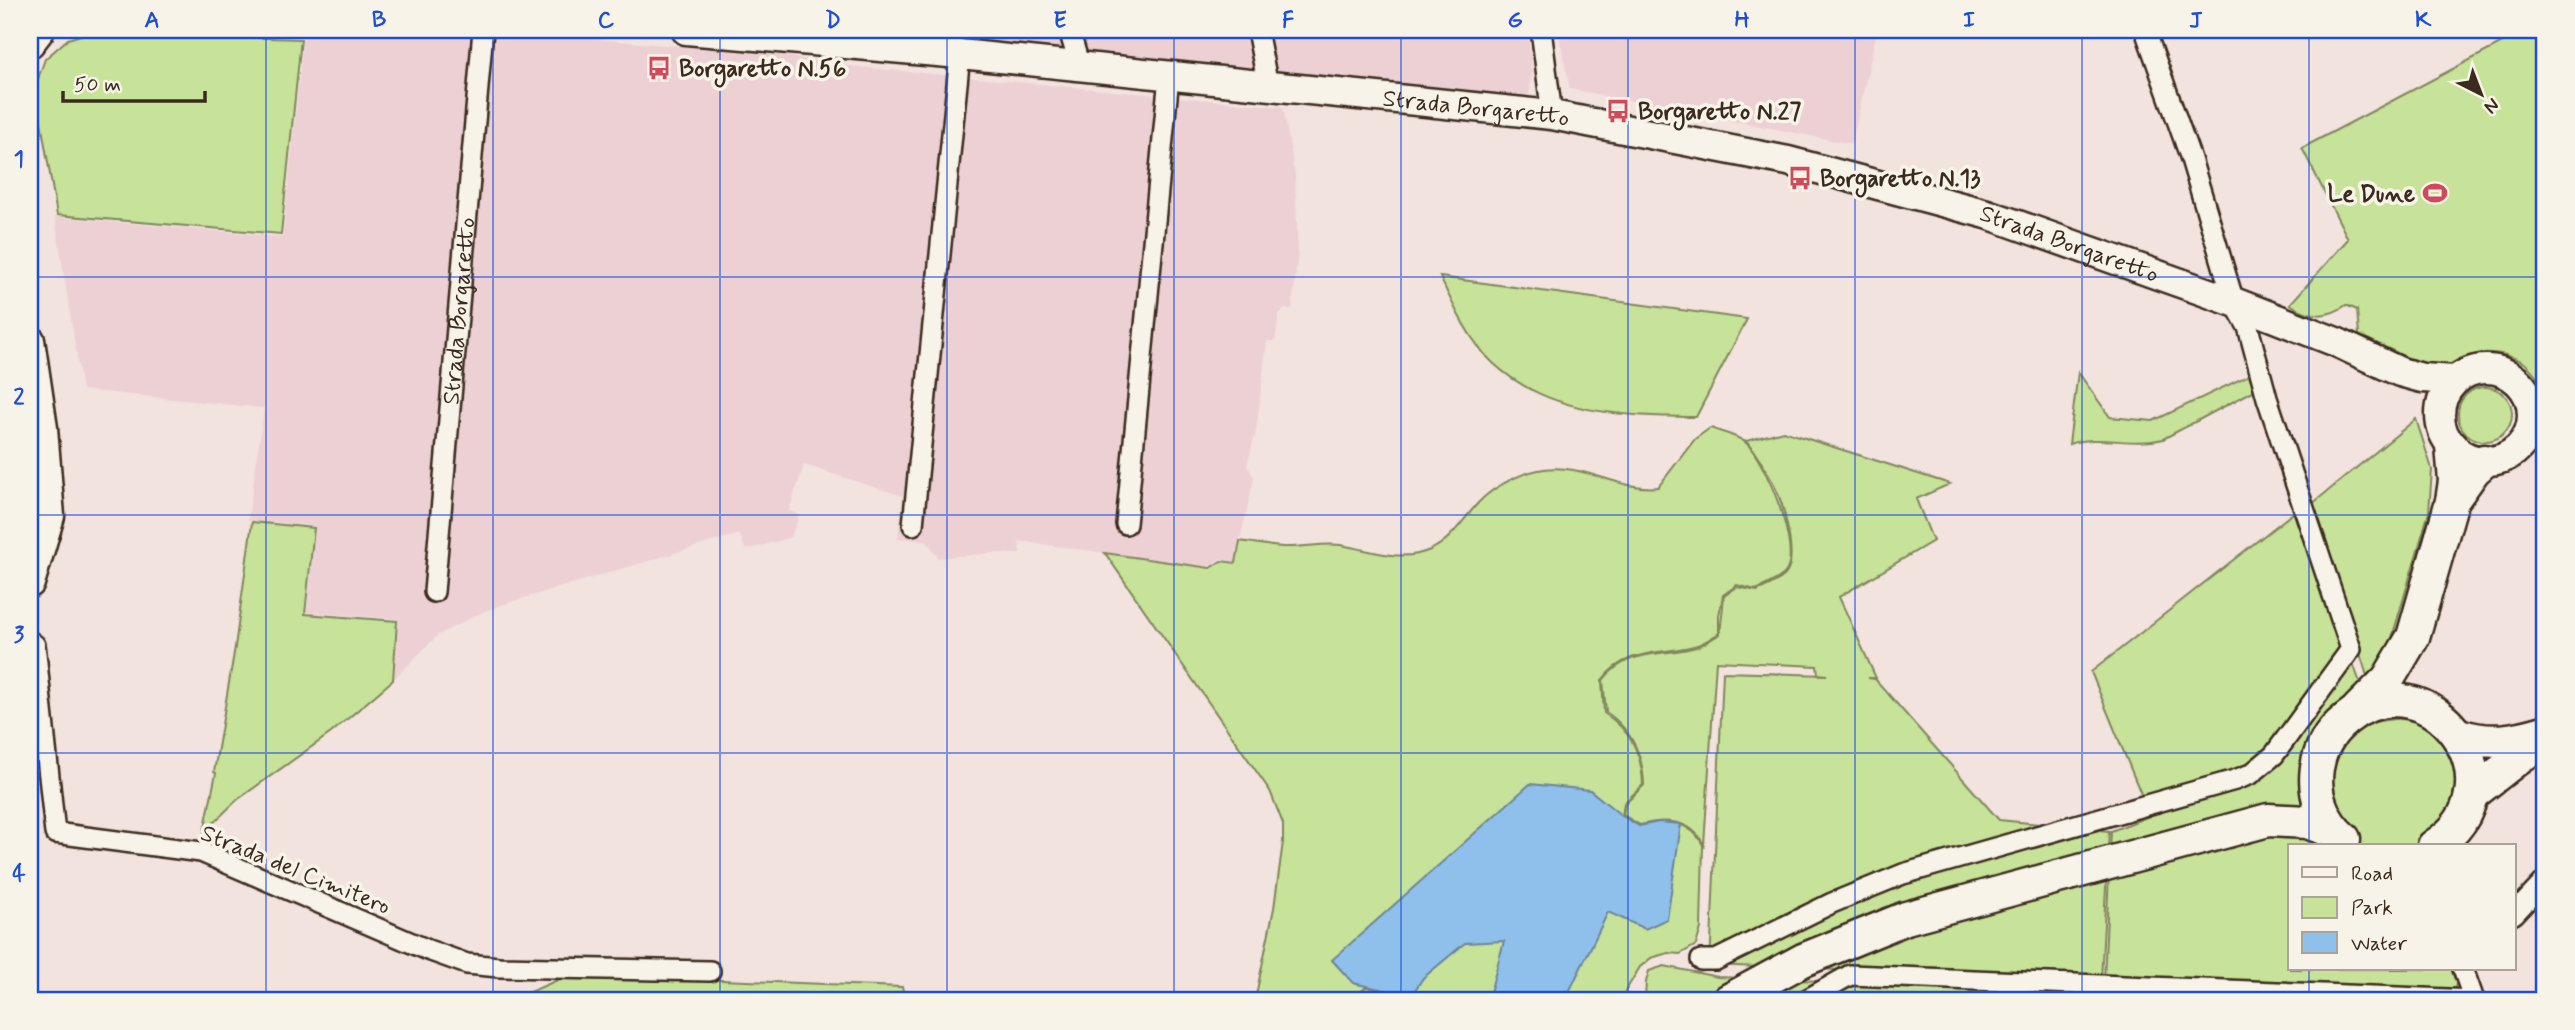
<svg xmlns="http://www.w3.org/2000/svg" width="2575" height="1030" viewBox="0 0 2575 1030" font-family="Mynerve,sans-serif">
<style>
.built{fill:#ecd0d4}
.green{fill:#c7e299;stroke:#81865c;stroke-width:2}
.water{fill:#8fc0eb;stroke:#6d8499;stroke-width:2}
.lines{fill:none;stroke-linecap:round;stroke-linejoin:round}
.street-casing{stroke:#3b2a1e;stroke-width:24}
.secondary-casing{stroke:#3b2a1e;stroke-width:33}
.primary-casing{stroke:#3b2a1e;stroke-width:37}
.street{stroke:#f7f3e8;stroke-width:19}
.secondary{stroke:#f7f3e8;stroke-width:28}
.primary{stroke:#f7f3e8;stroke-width:32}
.grid{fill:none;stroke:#1d4ed8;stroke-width:2;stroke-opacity:0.55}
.labels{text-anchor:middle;stroke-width:7;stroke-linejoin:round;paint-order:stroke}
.poi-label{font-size:24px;font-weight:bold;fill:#3b2a1e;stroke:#f7f3e8;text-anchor:start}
.street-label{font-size:24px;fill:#3b2a1e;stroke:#f7f3e8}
.neatline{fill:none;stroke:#1d4ed8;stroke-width:2.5}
.grid-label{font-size:23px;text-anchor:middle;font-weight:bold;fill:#1d4ed8}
</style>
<rect width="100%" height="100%" fill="#f2e3df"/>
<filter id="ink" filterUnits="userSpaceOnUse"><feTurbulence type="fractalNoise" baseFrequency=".0143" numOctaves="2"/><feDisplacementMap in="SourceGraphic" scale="14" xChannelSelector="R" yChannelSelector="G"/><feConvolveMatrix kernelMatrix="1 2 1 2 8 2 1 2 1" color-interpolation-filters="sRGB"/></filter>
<g filter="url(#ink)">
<!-- built -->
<g class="built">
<polygon points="304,30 493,30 779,55 838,65 1283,107 1295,175 1298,253 1292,309 1285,309 1279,314 1275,341 1267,341 1256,432 1247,465 1254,478 1235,562 1220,559 1208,567 1019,541 1020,554 993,553 938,558 927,541 898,538 903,496 804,465 789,510 799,516 791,537 746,550 739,534 507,603 480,613 438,635 394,679 398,619 307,612 315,526 248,520 264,408 82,390 55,217 283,237"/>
<polygon points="792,30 1528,30 1532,73 1528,102"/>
<polygon points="1558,30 1877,30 1852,144 1570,89"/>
</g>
<!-- green -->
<g class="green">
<path d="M2527 30H2545V387C2539 380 2531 367 2523 362 2490 345 2467 353 2438 372L2359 335 2357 310 2346 305C2327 319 2310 317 2290 304L2348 239 2302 148Z"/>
<polygon points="90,32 301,39 281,234 57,215 35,87 45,59 68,39"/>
<path d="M1440 277 1747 319 1696 417C1624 416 1549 415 1493 363 1469 340 1454 307 1440 277Z"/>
<path d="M2078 372 2110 417 2153 421 2249 375 2255 390 2163 439C2131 447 2098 434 2069 444Z"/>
<circle cx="2485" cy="414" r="27"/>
<polygon points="2416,419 2432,469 2429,512 2384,665 2370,685 2312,504"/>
<path d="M1710 428C1721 432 1736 435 1745 442 1765 459 1803 551 1785 573 1779 580 1764 586 1756 590L1737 585 1723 595 1719 615V633C1711 638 1703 644 1694 646 1659 655 1627 648 1602 680L1604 713C1631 731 1642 753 1643 785L1624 803 1622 816 1639 826C1664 821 1690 819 1703 845L1701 928 1696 945 1680 954 1668 953 1651 958 1640 967 1620 1000H1433L1366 987 1354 998V1000H1255L1274 908 1283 842V824L1270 791 1105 553 1210 568 1221 561 1236 563 1240 541C1256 543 1272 547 1288 547 1305 547 1324 543 1341 545 1370 550 1401 563 1430 550 1452 540 1463 519 1479 502 1494 486 1522 472 1544 469 1583 463 1619 491 1658 487L1695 439Z"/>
<path d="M1783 431 1950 484 1916 499 1933 541 1839 597 1876 678H1868L1875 679 1999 820 2109 831 2101 980 1710 965 1723 672 1827 675 1818 674 1817 666 1716 661 1704 845C1691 818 1665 819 1640 825L1623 815 1625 804 1644 785C1643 754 1632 730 1606 712L1603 680C1630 647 1661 657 1696 647 1704 645 1712 638 1720 634L1724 596 1737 587 1757 591C1765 587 1778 582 1785 575 1799 561 1783 503 1775 487 1767 470 1757 455 1746 441Z"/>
<path d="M2298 509 2374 722C2387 720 2400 717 2413 721 2470 738 2470 814 2417 839L2419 846H2290V969H2457V981L2453 993 2104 980 2111 831 2150 816 2091 672Z"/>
<polygon points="252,522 314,528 305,614 397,621 393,680 331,733 237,800 204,832 216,773 214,772 235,647"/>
<polygon points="1664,966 1718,977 2321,1000 1645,1000 1646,982 1649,971"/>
<polygon points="571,974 902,987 906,1000 512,1000"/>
</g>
<!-- water -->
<polygon class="water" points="1530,784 1590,790 1622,816 1639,826 1659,822 1681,824 1667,919 1645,929 1608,912 1566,998 1568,1000 1488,1000 1504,941 1465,943 1423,978 1411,996 1353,983 1332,960"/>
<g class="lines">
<!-- street casing -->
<g class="street-casing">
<g id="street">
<polyline points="1069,30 1080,67"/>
<polyline points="1257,30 1268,86"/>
<polyline points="1541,30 1552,115"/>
<polyline points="1126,524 1169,76"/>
<polyline points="913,525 960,54"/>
<path id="s1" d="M434 592 483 30"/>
<polyline points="30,641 35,645 36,653 55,833 201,852 428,950 467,964 499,967 710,971"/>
<polyline points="2514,914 2545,881"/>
<polyline points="1701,960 1716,960 1832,903 1903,874 2235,780 2251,774 2274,755 2351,649 2267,398 2248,327 2234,302 2191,159 2145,30"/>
<polyline points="2463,969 2474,1000"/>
<polyline points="1806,1000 1850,975 2474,1000"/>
</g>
</g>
<!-- secondary casing -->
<g class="secondary-casing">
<g id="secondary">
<path id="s2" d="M686 30 960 54 1552 115 1788 161 1987 214 2234 302 2336 342 2400 372 2422 378 2455 380"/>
<polyline points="30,43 40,30"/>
<polyline points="30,340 43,428 50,516 30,583"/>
<circle cx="2486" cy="415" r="46"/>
</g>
</g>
<!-- primary casing -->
<g class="primary-casing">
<g id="primary">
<polyline points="2452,501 2474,470 2484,461"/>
<polyline points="2358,709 2388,679 2413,637 2452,501 2455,481 2452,446"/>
<path d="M2459 735C2490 745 2514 741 2544 732"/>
<polyline points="2471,795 2522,755 2545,742"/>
<path d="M2344 839C2323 822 2313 794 2317 768 2320 748 2331 731 2346 719 2431 651 2527 787 2434 846"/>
<polyline points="1729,1000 1803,960 1906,918 2268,820 2307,822 2337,833"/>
</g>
</g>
<!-- street -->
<use href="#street" class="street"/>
<!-- secondary -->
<use href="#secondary" class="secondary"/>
<!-- primary -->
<use href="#primary" class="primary"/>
</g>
</g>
<!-- grid -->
<path class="grid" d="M266 30V1000M493 30V1000M720 30V1000M947 30V1000M1174 30V1000M1401 30V1000M1628 30V1000M1855 30V1000M2082 30V1000M2309 30V846M30 277H2545M30 515H2545M30 753H2545M2309 969V1000"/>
<!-- icons -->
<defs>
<g id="bus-bare" transform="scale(1.89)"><path d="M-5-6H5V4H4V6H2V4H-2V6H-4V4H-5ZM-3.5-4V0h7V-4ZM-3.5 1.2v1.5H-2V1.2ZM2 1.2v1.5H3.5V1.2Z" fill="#d1495b" stroke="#f7f3e8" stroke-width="2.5" paint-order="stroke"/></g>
<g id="stadium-bare" transform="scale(1.89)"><path d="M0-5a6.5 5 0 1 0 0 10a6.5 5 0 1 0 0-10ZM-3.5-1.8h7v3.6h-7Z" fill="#d1495b" stroke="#f7f3e8" stroke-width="2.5" paint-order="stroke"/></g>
</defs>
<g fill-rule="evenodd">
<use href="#bus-bare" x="659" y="68"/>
<use href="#bus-bare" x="1618" y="111"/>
<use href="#bus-bare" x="1800" y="178"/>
<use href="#stadium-bare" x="2435" y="193"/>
</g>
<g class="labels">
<!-- poi labels -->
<g class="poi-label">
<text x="679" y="76">Borgaretto N.56</text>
<text x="1638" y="119">Borgaretto N.27</text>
<text x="1820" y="186">Borgaretto N.13</text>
<text x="2415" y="201" text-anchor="end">Le Dune</text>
</g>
<!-- street labels -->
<g class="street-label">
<text dy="8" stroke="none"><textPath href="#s2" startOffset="794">Strada Borgaretto</textPath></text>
<text dy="8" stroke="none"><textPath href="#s2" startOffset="1404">Strada Borgaretto</textPath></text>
<text dy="8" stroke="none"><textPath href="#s1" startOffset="282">Strada Borgaretto</textPath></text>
<text transform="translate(296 869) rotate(22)" y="8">Strada del Cimitero</text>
</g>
</g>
<!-- margin -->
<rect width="2575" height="1030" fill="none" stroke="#f7f3e8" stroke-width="77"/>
<!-- legend -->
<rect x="2288" y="844" width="228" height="126" fill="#f7f3e8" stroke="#aca397" stroke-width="2"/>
<rect x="2302" y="867" width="35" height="10" fill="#f7f3e8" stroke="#aca397" stroke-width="2"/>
<text x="2351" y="880" font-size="21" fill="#3b2a1e">Road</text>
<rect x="2302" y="897" width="35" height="21" fill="#c7e299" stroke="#aca397" stroke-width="2"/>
<text x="2351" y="914" font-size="21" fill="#3b2a1e">Park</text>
<rect x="2302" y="932" width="35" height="21" fill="#8fc0eb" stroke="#aca397" stroke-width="2"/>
<text x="2351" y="950" font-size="21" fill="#3b2a1e">Water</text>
<!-- north arrow -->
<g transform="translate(2481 94) rotate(138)" stroke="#f7f3e8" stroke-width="5" paint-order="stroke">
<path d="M0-5L12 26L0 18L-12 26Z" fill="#3b2a1e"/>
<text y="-10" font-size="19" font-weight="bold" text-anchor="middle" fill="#3b2a1e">N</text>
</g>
<!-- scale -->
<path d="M63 91v10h142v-10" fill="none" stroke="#3b2a1e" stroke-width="3.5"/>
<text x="74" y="91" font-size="21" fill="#3b2a1e" stroke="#f7f3e8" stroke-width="5" paint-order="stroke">50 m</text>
<rect x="38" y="38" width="2498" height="954" class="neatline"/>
<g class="grid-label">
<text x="152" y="27">A</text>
<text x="379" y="27">B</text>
<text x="606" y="27">C</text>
<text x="833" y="27">D</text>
<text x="1060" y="27">E</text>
<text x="1288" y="27">F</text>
<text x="1515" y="27">G</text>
<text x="1742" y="27">H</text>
<text x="1969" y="27">I</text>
<text x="2196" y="27">J</text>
<text x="2423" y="27">K</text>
<text x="19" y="166">1</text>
<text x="19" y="404">2</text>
<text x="19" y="642">3</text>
<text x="19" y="880">4</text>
</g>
</svg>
